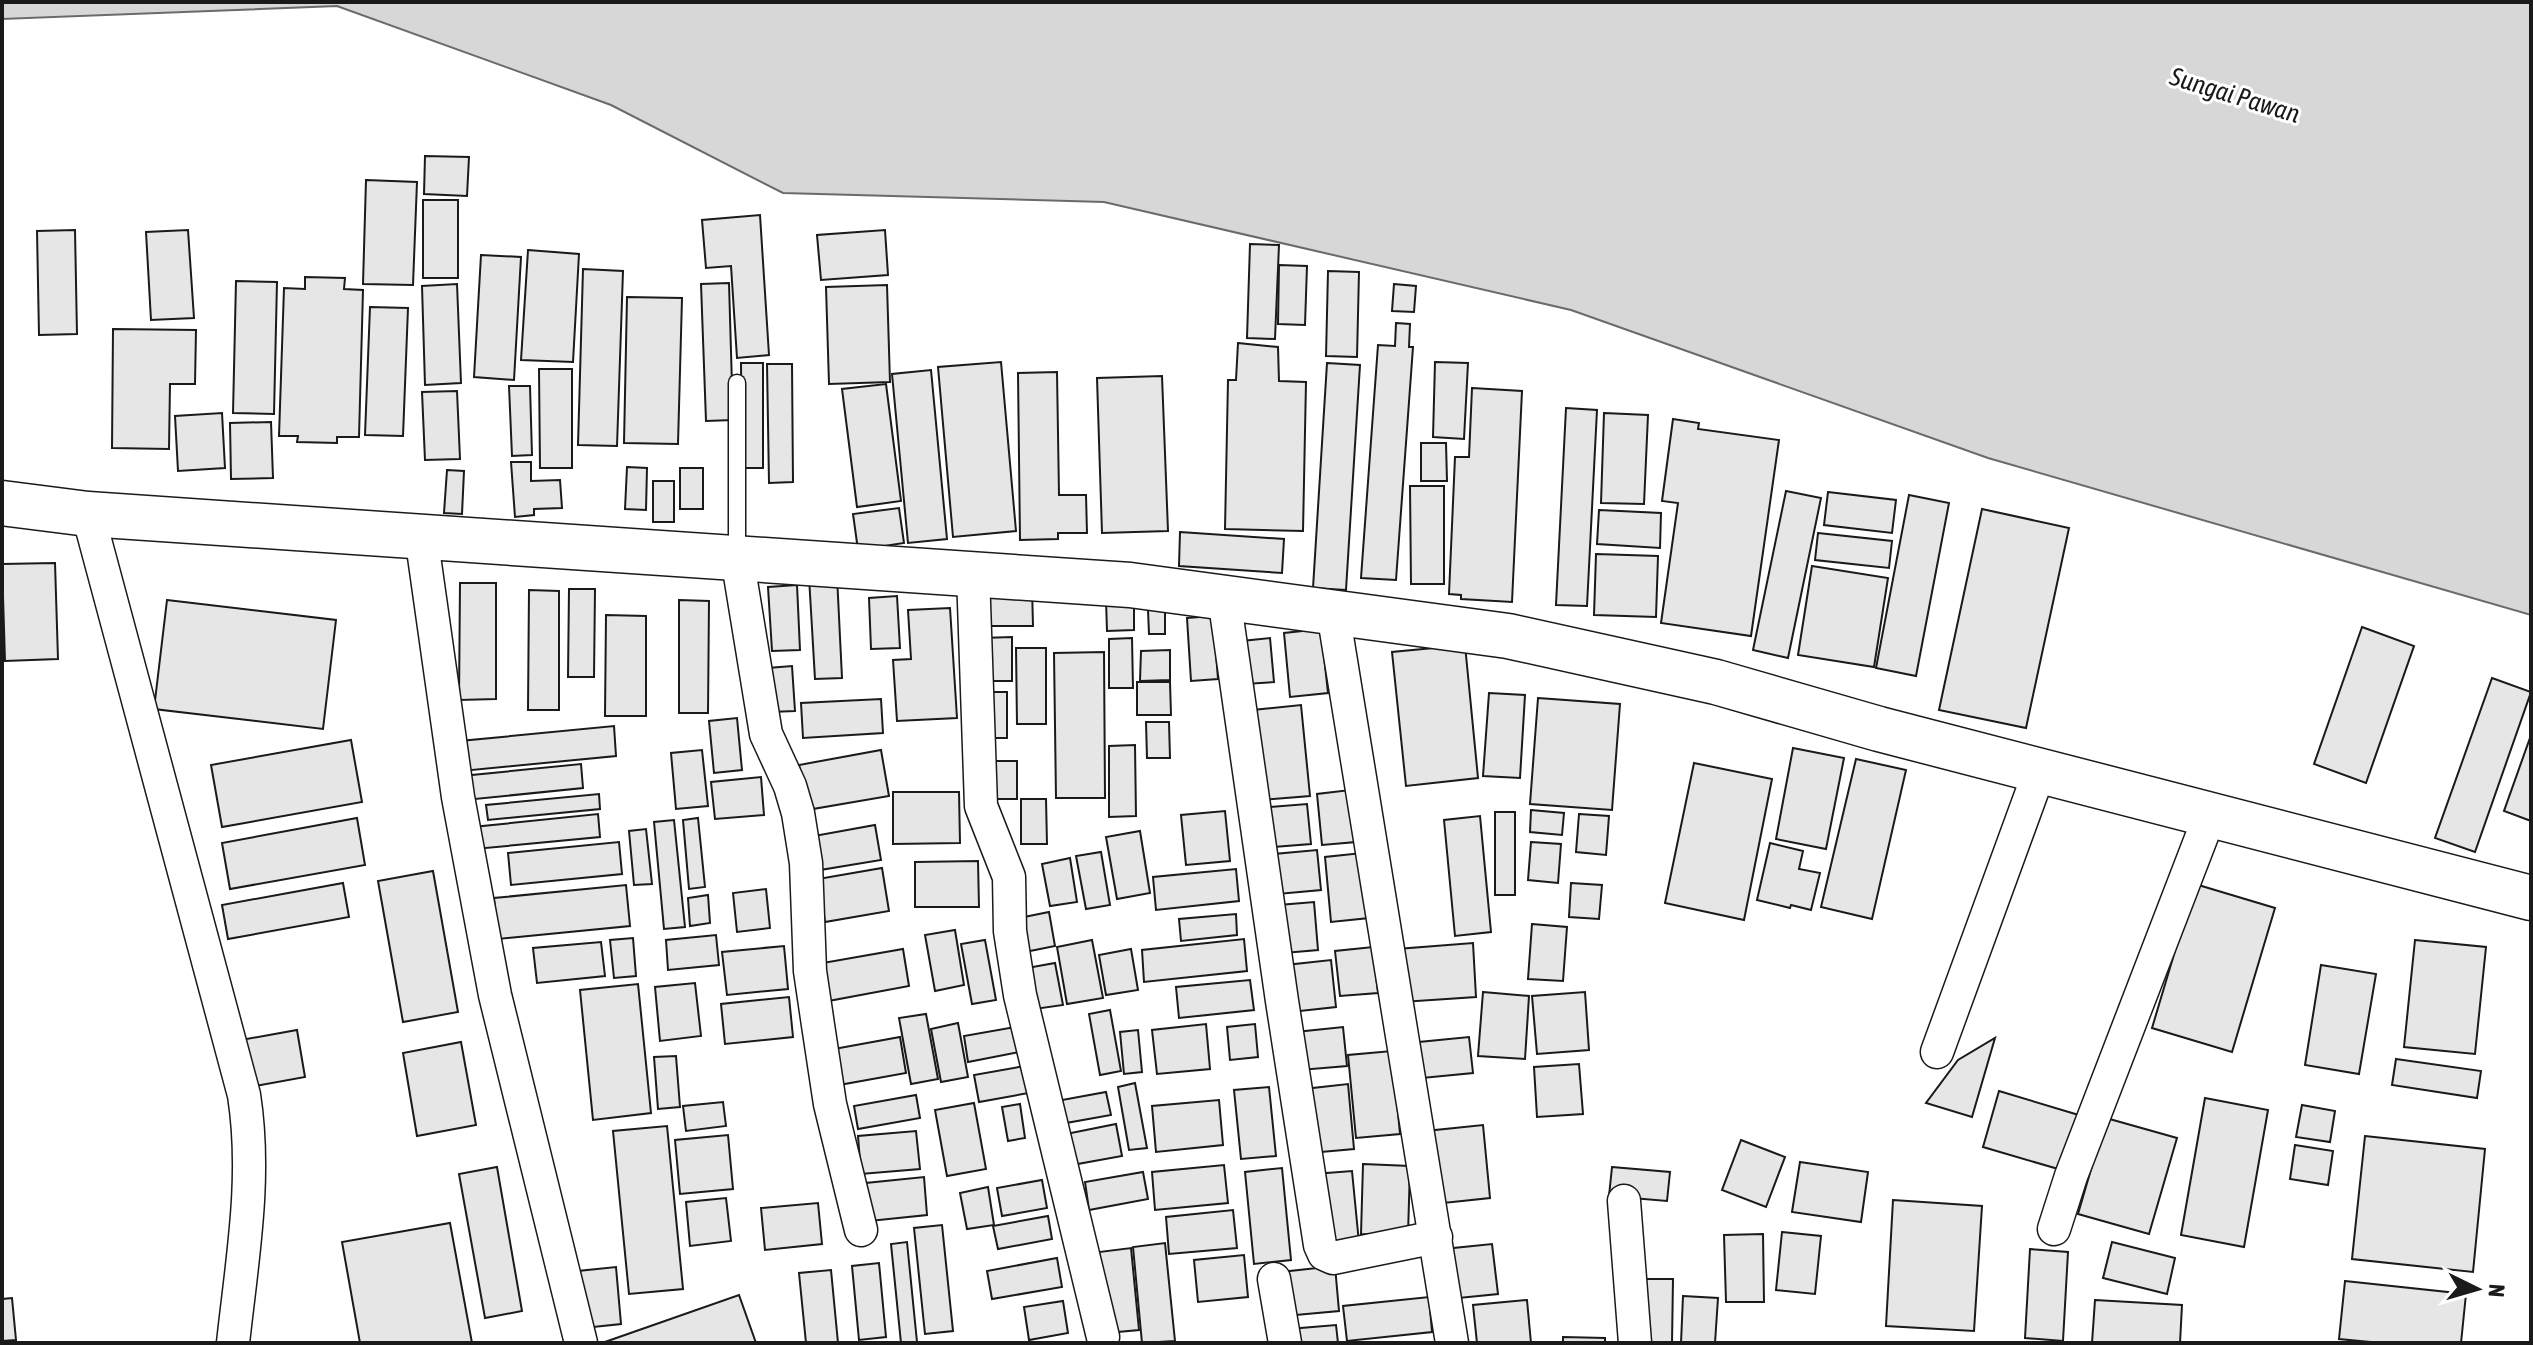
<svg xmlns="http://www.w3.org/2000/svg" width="2533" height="1345" viewBox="0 0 2533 1345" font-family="'Asap Condensed',sans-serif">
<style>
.water{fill:#d7d7d7;stroke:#6a6a6a;stroke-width:2}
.building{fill:#e6e6e6;stroke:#1a1a1a;stroke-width:2}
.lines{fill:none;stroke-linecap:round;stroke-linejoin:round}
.lane-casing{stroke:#1a1a1a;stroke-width:19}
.street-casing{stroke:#1a1a1a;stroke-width:35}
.primary-casing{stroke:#1a1a1a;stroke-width:47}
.lane{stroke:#fff;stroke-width:16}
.street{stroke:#fff;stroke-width:32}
.primary{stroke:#fff;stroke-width:44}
.labels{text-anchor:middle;stroke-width:6;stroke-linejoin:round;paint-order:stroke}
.water-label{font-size:26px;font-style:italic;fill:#1a1a1a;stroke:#fff}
</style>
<rect width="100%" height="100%" fill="#fff"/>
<!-- water -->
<polygon class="water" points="2,2 2531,2 2531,615 1988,458 1571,310 1104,202 783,193 611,105 337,6 2,19"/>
<!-- building -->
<g class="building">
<polygon points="425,156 469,157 467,196 424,194"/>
<polygon points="366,180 417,182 413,285 363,284"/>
<rect x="423" y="200" width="35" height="78"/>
<polygon points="760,215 769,355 737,358 731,266 706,268 702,220"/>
<polygon points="75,230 77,334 39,335 37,231"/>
<polygon points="188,230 194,318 151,320 146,232"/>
<polygon points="885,230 888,275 821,280 817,235"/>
<polygon points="1250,244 1279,245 1275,339 1247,338"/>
<polygon points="528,250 579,254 573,362 521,360"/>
<polygon points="481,255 521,257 514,380 474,377"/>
<polygon points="1279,265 1307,266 1305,325 1278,324"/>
<polygon points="583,269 623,271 617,446 578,445"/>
<polygon points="1328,271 1359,272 1357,357 1326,356"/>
<polygon points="305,277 345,278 344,289 363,290 359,437 337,437 337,443 297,442 298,436 279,436 284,288 305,289"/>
<polygon points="236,281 277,282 274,414 233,413"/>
<polygon points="729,283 733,420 706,421 701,284"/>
<polygon points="457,284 461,383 425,385 422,286"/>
<polygon points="1394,284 1416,286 1414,312 1392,311"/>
<polygon points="887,285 890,382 829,384 826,287"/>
<polygon points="627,297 682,298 678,444 624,443"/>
<polygon points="370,307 408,308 403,436 365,435"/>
<polygon points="1396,323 1410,324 1409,347 1413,347 1396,580 1361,578 1378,345 1395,346"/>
<polygon points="113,329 196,330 195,384 170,384 169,449 112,448"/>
<polygon points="1238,343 1278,347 1279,381 1306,382 1303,531 1225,529 1228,380 1236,380"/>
<polygon points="1001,362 1016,531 953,537 938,367"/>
<polygon points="1435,362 1468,363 1464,439 1433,437"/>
<polygon points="741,363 763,363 763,468 742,468"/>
<polygon points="1327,363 1360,365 1346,590 1313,588"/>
<polygon points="767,364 792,364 793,482 769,483"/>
<polygon points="539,369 572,369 572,468 540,468"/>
<polygon points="931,370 947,539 908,543 892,374"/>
<polygon points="1057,372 1059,495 1086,495 1087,533 1058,533 1058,539 1020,540 1018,373"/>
<polygon points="1162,376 1168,531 1102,533 1097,378"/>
<polygon points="886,384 901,501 857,507 842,389"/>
<polygon points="509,386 530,386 532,455 512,456"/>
<polygon points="1472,388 1522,391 1512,602 1461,599 1461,595 1449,594 1455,457 1469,457"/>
<polygon points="457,391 460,459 425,460 422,392"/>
<polygon points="1566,408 1597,410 1587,606 1556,605"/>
<polygon points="222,413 225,468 178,471 175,416"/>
<polygon points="1604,413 1648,415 1644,504 1601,503"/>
<polygon points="1673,419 1699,423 1698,429 1779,440 1751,636 1661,623 1678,503 1662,501"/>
<polygon points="271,422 273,478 231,479 230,423"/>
<polygon points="1421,443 1446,443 1447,481 1421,481"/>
<polygon points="511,462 531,462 531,481 560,480 562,508 534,509 534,515 515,517"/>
<polygon points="627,467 647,468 646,510 625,509"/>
<rect x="680" y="468" width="23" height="41"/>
<polygon points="447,470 464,471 462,514 444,513"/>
<rect x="653" y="481" width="21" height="41"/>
<polygon points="1410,486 1444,486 1444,584 1411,584"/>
<polygon points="1786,491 1821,498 1788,658 1753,650"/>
<polygon points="1828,492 1896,500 1892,533 1824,525"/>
<polygon points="1909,495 1949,503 1916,676 1876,668"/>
<polygon points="899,508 904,543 858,550 853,514"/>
<polygon points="1982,509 2069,528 2026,728 1939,710"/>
<polygon points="1599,510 1661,513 1660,548 1597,544"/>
<polygon points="1180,532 1284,539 1282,573 1179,566"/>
<polygon points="1818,533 1892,541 1889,568 1815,560"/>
<polygon points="1596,554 1658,556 1656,617 1594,615"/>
<polygon points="55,563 58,659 5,661 2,564"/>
<polygon points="1812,566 1888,578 1874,667 1798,655"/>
<polygon points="837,576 842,678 815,679 809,577"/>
<polygon points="460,583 496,583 496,699 459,700"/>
<polygon points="797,585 800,650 772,651 768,587"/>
<polygon points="989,587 1032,587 1033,626 990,626"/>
<polygon points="569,589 595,589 594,677 568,677"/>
<polygon points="529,590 559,591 559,710 528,710"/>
<polygon points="897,596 900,648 871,649 869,598"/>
<polygon points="1134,599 1134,630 1107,631 1106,600"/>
<polygon points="167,600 336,620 323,729 154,709"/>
<polygon points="679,600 709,601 708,713 679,713"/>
<polygon points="950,608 957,718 897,721 893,660 911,659 908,610"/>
<polygon points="1148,610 1165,610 1165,634 1149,634"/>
<polygon points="606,615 646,616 646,716 605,716"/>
<polygon points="1213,616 1218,679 1191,681 1187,618"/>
<polygon points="2362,627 2414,646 2366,783 2314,764"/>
<polygon points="1321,629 1328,693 1290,697 1284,633"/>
<polygon points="1012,637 1012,681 981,681 981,638"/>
<polygon points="1132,638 1133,688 1109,688 1109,639"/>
<polygon points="1270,638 1274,682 1246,684 1242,641"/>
<polygon points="1465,645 1478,778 1406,786 1392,652"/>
<polygon points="1016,648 1046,648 1046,724 1017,724"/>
<polygon points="1170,650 1170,680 1140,681 1141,651"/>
<polygon points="1104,652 1105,798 1056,798 1054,653"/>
<polygon points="792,666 795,711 770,712 768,668"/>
<polygon points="2492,678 2531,692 2475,852 2435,838"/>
<polygon points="1137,682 1170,682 1171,715 1137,715"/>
<rect x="983" y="692" width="24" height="46"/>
<polygon points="1489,693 1525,695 1520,778 1483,776"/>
<polygon points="1538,698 1620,704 1612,810 1530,804"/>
<polygon points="881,699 883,733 803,738 801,703"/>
<polygon points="1301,705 1310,796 1262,800 1253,710"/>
<polygon points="737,718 742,770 714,773 709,721"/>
<polygon points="1146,722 1169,722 1170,758 1147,758"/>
<polygon points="614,726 616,756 462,771 460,741"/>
<polygon points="2531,735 2531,821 2504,811"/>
<polygon points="351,740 362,802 222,827 211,765"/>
<polygon points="1135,745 1136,816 1109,817 1109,746"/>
<polygon points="1793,748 1844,758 1826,849 1776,839"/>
<polygon points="702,750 708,806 676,809 671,753"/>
<polygon points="881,750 889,796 807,810 799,765"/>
<polygon points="1856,759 1906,770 1872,919 1821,907"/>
<rect x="986" y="761" width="31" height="38"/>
<polygon points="1694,763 1772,779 1744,920 1665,903"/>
<polygon points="581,764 583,788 465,800 462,776"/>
<polygon points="761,777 764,815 715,819 711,782"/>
<polygon points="1350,790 1356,842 1322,845 1317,794"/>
<polygon points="893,792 959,792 960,843 893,844"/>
<polygon points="599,794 600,809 488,820 486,805"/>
<polygon points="1021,799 1046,799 1047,844 1021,844"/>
<polygon points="1307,804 1311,844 1262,848 1259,808"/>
<polygon points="1531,810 1564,813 1562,835 1530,832"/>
<polygon points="1225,811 1230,861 1186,865 1181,815"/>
<rect x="1495" y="812" width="20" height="83"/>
<polygon points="598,814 600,837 475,849 473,827"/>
<polygon points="1579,814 1609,816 1606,855 1576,852"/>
<polygon points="1480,816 1491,932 1455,936 1444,820"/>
<polygon points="357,818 365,865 230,889 222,843"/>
<polygon points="698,818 705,887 689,889 683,820"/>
<polygon points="674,820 685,927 664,929 654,822"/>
<polygon points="875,825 881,860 820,870 814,836"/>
<polygon points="646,829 652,884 634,885 629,831"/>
<polygon points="1140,831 1150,893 1117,899 1106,837"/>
<polygon points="619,842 622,874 511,885 508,853"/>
<polygon points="1531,842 1561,844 1558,883 1528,880"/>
<polygon points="1770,843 1803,851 1799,869 1820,873 1811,910 1791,905 1790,908 1757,900"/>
<polygon points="1317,850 1321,890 1278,894 1274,854"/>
<polygon points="1101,852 1110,905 1086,909 1076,856"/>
<polygon points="1362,853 1369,918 1331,922 1325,857"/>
<polygon points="1070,858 1077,902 1050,906 1042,864"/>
<polygon points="978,861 979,907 915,907 915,862"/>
<polygon points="882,868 889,911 825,922 818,879"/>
<polygon points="1236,869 1239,901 1156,910 1153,877"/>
<polygon points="433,871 458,1012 403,1022 378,881"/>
<polygon points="343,883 349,917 228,939 222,905"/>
<polygon points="1571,883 1602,885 1599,919 1569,917"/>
<polygon points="2195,884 2275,908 2232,1052 2152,1028"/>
<polygon points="626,885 630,926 498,939 494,898"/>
<polygon points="766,889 770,928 737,932 733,893"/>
<polygon points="708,895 710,923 690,926 688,898"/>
<polygon points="1314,902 1318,950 1284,953 1279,905"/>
<polygon points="1049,912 1055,946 1025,952 1019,918"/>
<polygon points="1236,914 1237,935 1181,941 1179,919"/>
<polygon points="1532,924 1567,927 1563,981 1528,979"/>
<polygon points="955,930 964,985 935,991 925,935"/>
<polygon points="716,935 719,965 668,970 666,940"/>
<polygon points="633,938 636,976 614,978 610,940"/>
<polygon points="1244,939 1247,971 1144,982 1142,950"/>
<polygon points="985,940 996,1000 972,1004 961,944"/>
<polygon points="1092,940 1103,998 1067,1004 1057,947"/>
<polygon points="2415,940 2486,947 2475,1054 2404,1047"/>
<polygon points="601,942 605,976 537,983 533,948"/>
<polygon points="1473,943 1476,997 1402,1002 1397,949"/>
<polygon points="784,946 788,989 727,995 722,952"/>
<polygon points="1373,947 1378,993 1340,996 1335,951"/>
<polygon points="903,949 909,986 823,1002 817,964"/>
<polygon points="1131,949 1138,990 1106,995 1099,955"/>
<polygon points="1331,960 1336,1007 1291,1012 1286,965"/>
<polygon points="1055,963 1063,1005 1035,1009 1027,968"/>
<polygon points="2321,965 2376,974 2359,1074 2305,1065"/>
<polygon points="1250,980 1254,1010 1179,1018 1176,987"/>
<polygon points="695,983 701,1036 660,1041 655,987"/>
<polygon points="638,984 651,1113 593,1120 580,990"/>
<polygon points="1483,992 1529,996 1525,1059 1478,1056"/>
<polygon points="1585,992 1589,1050 1537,1054 1532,996"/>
<polygon points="789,997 793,1037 725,1044 721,1004"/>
<polygon points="1110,1010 1121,1071 1100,1075 1089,1014"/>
<polygon points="926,1014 938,1079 911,1084 899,1018"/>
<polygon points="958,1023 968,1077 941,1082 931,1029"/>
<polygon points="1206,1024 1210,1069 1157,1074 1152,1030"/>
<polygon points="1255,1024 1258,1057 1230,1060 1227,1027"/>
<polygon points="1026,1025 1030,1050 968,1062 964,1036"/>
<polygon points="1343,1027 1347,1066 1300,1070 1296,1032"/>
<polygon points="297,1030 305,1077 250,1087 241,1040"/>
<polygon points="1138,1030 1142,1072 1124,1074 1120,1032"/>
<polygon points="900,1037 906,1073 828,1087 823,1051"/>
<polygon points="1469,1037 1473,1073 1412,1079 1409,1043"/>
<polygon points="1995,1038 1972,1117 1926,1103 1958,1060"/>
<polygon points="461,1042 476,1125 417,1136 403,1053"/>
<polygon points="1392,1051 1400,1134 1356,1138 1348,1055"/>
<polygon points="676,1056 680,1107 658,1109 654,1057"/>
<polygon points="2396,1059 2481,1071 2477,1098 2392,1085"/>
<polygon points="1579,1064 1583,1114 1537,1117 1534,1067"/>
<polygon points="1030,1065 1034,1092 979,1102 974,1075"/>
<polygon points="1135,1083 1147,1148 1129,1150 1118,1087"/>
<polygon points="1348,1084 1354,1149 1310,1153 1304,1089"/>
<polygon points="1269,1087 1276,1156 1241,1159 1234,1090"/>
<polygon points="1999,1091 2082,1116 2065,1171 1983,1147"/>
<polygon points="1106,1092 1111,1115 1066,1123 1062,1100"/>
<polygon points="916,1095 920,1118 858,1129 854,1106"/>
<polygon points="2205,1098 2268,1110 2244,1247 2181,1235"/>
<polygon points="1219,1100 1223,1145 1156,1152 1152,1106"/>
<polygon points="723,1102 726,1126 686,1131 683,1106"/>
<polygon points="974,1103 986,1169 947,1176 935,1110"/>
<polygon points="1020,1104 1025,1138 1008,1141 1002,1107"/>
<polygon points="2302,1105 2335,1111 2330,1142 2296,1137"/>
<polygon points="2106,1118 2177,1138 2149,1234 2078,1214"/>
<polygon points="1116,1124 1122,1156 1072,1165 1066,1134"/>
<polygon points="1483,1125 1490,1198 1434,1204 1426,1131"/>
<polygon points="667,1126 683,1289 629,1294 613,1131"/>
<polygon points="916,1131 920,1169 861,1174 858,1136"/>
<polygon points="728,1135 733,1189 680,1194 675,1140"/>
<polygon points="2365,1136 2485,1149 2473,1272 2352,1259"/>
<polygon points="1741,1140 1785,1157 1766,1207 1722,1190"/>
<polygon points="2295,1145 2333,1151 2328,1185 2290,1179"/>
<polygon points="1800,1162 1868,1172 1861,1222 1792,1212"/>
<polygon points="1363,1164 1410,1166 1408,1235 1361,1234"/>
<polygon points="1224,1165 1228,1203 1155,1210 1152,1172"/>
<polygon points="497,1167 522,1311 485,1318 459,1174"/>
<polygon points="1612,1167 1670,1172 1667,1201 1609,1196"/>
<polygon points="1282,1168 1291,1260 1254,1264 1245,1172"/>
<polygon points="1352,1171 1359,1243 1321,1247 1314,1174"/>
<polygon points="1143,1172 1148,1199 1089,1210 1085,1182"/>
<polygon points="924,1177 927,1215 860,1222 856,1184"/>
<polygon points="1042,1180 1047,1208 1002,1216 997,1188"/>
<polygon points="988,1187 994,1225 967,1229 960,1193"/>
<polygon points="726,1198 731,1241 690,1246 686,1202"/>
<polygon points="1893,1200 1982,1206 1974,1331 1886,1326"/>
<polygon points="818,1203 822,1244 765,1250 761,1208"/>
<polygon points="1233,1210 1237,1248 1169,1254 1166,1217"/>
<polygon points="1048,1216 1052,1239 998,1249 993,1226"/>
<polygon points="450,1223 472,1343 360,1343 342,1242"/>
<polygon points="942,1225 953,1331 925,1334 914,1228"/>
<polygon points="1782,1232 1821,1236 1815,1294 1776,1290"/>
<polygon points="1763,1234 1764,1302 1726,1302 1724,1235"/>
<polygon points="907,1242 917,1342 901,1343 891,1244"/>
<polygon points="2112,1242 2175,1258 2167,1294 2103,1278"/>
<polygon points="1165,1243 1175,1341 1142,1343 1133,1247"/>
<polygon points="1492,1244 1498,1294 1449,1299 1444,1249"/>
<polygon points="1131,1248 1139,1330 1107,1333 1099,1252"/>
<polygon points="2030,1249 2068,1252 2063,1341 2025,1338"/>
<polygon points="1244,1255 1248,1297 1198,1302 1194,1260"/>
<polygon points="1057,1258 1062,1287 992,1299 987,1271"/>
<polygon points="879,1263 886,1337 859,1340 852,1266"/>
<polygon points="1335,1266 1339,1311 1285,1316 1281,1272"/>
<polygon points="616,1267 621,1324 584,1328 578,1271"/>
<polygon points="831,1270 838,1343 806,1343 799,1273"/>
<polygon points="1639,1279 1673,1279 1672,1343 1639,1343"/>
<polygon points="2345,1281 2466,1294 2461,1343 2381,1343 2339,1339"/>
<polygon points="739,1295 756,1343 602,1343"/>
<polygon points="1683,1296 1718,1298 1715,1343 1681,1343"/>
<polygon points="1429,1297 1432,1332 1347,1341 1343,1306"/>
<polygon points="12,1298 16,1340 2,1341 2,1299"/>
<polygon points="1527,1300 1531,1343 1477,1343 1473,1305"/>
<polygon points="2095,1300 2182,1305 2180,1343 2092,1343"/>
<polygon points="1063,1301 1068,1333 1029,1340 1024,1307"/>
<polygon points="1336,1325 1338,1343 1290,1343 1289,1329"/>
<polygon points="1563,1337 1605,1338 1605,1343 1563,1343"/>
</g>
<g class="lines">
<!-- lane casing -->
<g class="lane-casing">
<polyline id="lane" points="737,383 737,557"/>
</g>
<!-- street casing -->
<g class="street-casing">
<g id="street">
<path d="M88 514 244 1095C257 1178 242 1260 233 1343"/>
<polyline points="421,535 458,797 495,995 581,1343"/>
<polyline points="737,557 766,734 790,786 798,813 806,863 810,971 818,1025 830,1104 861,1230"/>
<polyline points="973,574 981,806 1009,877 1010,931 1020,995 1103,1337"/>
<polyline points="1224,597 1282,1001 1320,1245 1324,1254 1333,1258 1436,1237"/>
<polyline points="1333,612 1452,1343"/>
<polyline points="1937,1052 2040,770"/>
<polyline points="1624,1201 1635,1343"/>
<polyline points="2054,1229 2071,1176 2210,815"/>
<polyline points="1274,1279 1285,1343"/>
</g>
</g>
<!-- primary casing -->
<g class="primary-casing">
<polyline id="primary" points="2,503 88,514 1130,585 1508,636 1716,682 1879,729 2531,898"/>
</g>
<!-- lane -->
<use href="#lane" class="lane"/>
<!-- street -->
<use href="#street" class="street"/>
<!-- primary -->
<use href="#primary" class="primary"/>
</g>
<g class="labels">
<!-- water labels -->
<g class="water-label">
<text transform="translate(2235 95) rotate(17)" y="9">Sungai Pawan</text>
</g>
</g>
<!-- border -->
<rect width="2533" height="1345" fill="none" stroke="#1a1a1a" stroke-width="8"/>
<!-- north arrow -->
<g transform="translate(2477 1289) rotate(95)" stroke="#ffffff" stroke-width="6" paint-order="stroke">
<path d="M0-6L14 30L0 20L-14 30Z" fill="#1a1a1a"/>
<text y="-12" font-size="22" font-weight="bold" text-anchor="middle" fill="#1a1a1a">N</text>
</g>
</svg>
